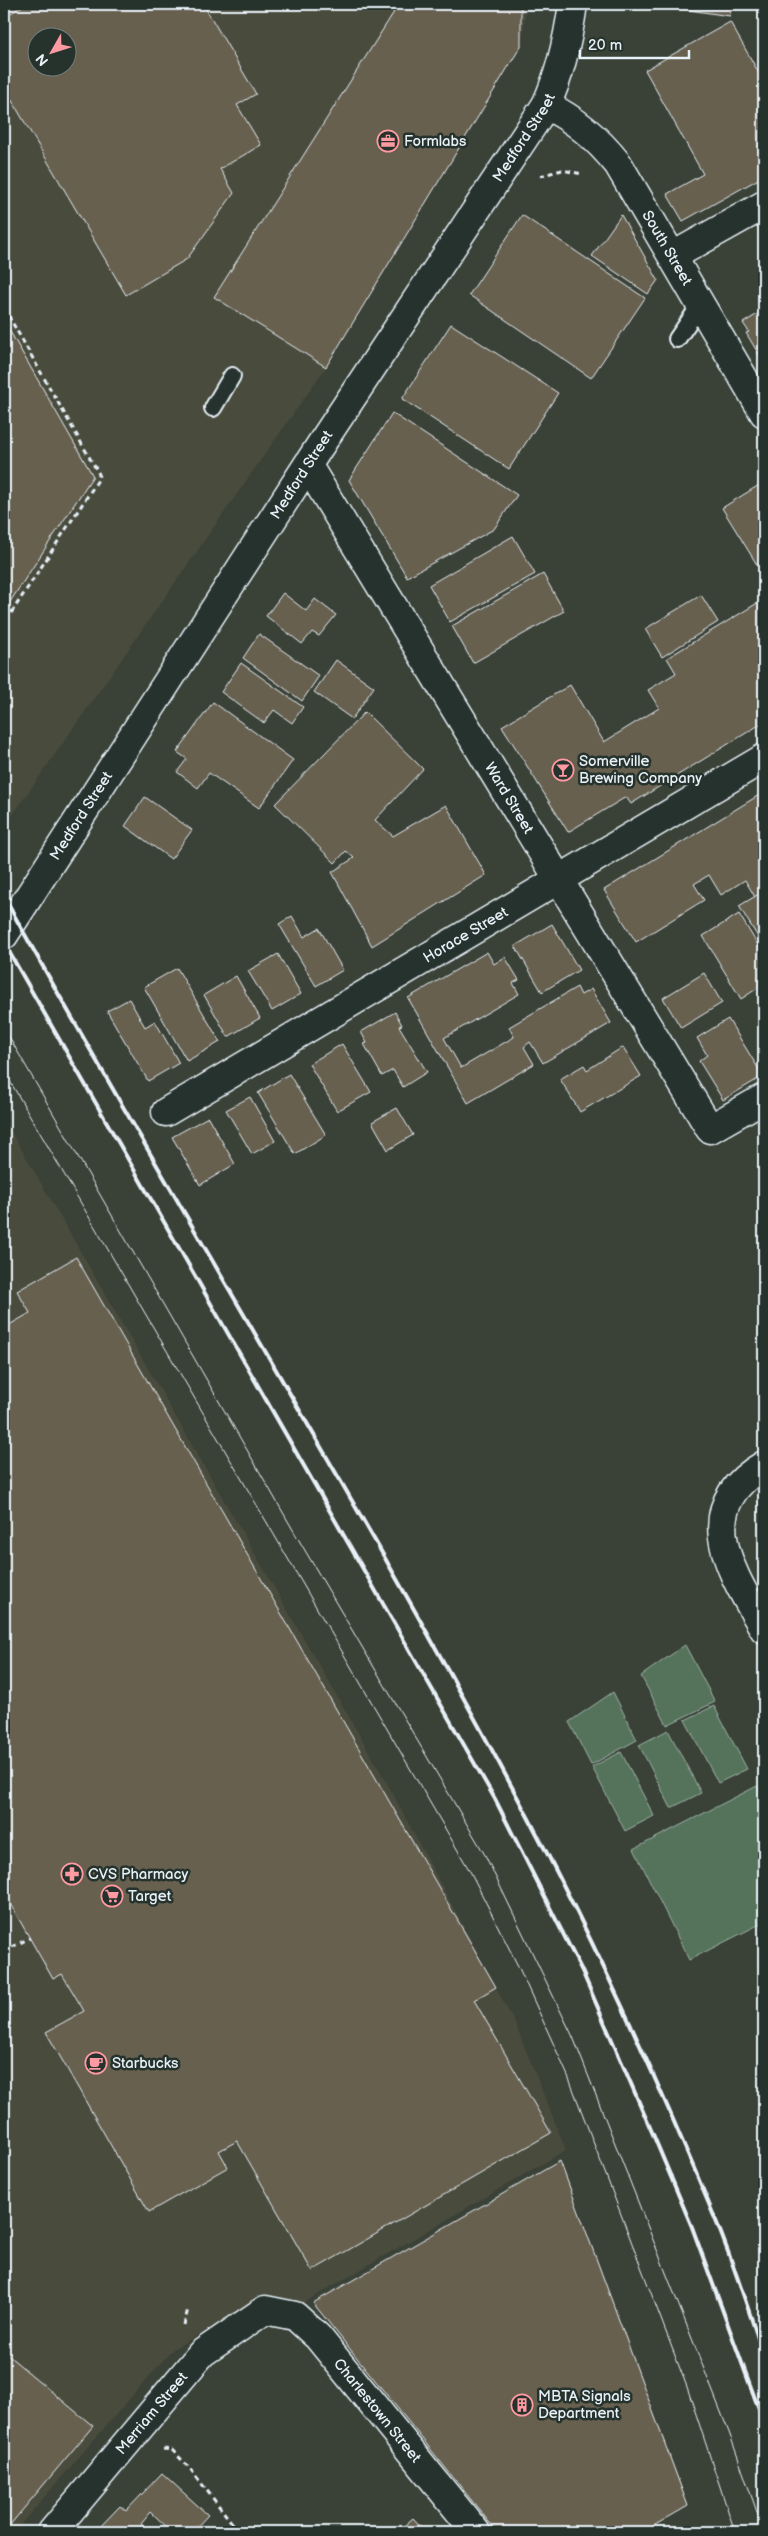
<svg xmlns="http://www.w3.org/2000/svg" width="768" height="2536" viewBox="0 0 768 2536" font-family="'Balsamiq Sans',sans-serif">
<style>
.built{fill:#484b3e;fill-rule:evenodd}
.green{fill:#55735a;stroke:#9eb2a9}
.building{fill:#67614f;stroke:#e8f1f8;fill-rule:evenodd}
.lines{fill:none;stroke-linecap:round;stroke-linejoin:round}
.service-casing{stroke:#e8f1f8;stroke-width:20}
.minor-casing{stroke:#e8f1f8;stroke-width:31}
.secondary-casing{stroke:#e8f1f8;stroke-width:31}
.path{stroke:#e8f1f8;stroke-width:3;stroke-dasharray:5 4;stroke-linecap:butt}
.service{stroke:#26332d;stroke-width:16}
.minor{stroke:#26332d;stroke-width:28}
.secondary{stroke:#26332d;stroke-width:28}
.tram{stroke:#e8f1f8;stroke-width:1}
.rail{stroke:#e8f1f8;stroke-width:4}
.labels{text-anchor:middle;stroke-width:5;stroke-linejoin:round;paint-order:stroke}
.street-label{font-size:15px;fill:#e8f1f8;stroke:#26332d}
.poi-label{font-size:15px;fill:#e8f1f8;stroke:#26332d;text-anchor:start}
</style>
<rect width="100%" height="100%" fill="#3a4137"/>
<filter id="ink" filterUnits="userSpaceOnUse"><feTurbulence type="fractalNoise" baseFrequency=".02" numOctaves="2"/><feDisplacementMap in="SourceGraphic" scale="10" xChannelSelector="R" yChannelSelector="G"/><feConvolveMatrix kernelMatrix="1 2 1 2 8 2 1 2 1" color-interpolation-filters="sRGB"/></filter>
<g filter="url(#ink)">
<!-- built -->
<g class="built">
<path d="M4 4H527L521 46 326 367 7 823 4 817ZM38 38H68V68H38Z"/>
<polygon points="4,1119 386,1781 515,2023 566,2150 300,2305 262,2301 173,2349 14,2532 4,2532"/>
</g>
<!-- green -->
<g class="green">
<polygon points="685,1645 715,1702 667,1725 641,1676"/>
<polygon points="613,1692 637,1740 591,1765 569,1722"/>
<polygon points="714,1706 747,1769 718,1783 685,1720"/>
<polygon points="668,1730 701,1793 671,1808 639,1745"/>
<polygon points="621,1752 654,1816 625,1831 592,1767"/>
<polygon points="757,1786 764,1801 764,1922 689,1960 634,1849"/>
</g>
<!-- building -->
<g class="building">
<path d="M26 4H203L256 94 237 105 261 145 220 169 234 193 187 259 126 295 4 87V17ZM38 38H68V68H38Z"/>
<polygon points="399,4 521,4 521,46 326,367 214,297"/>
<polygon points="682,4 732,4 730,16 682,9"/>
<polygon points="730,22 764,82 764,176 683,221 667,194 703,174 645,70"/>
<polygon points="522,215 645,298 591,378 469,295"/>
<polygon points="621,215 658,280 648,294 592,256"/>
<polygon points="764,310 764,363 746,333 749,332 743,323"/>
<polygon points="4,321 93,476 4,611"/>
<polygon points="451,324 558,393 509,469 402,399"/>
<polygon points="392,413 517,495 494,529 407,577 349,480"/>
<polygon points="764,482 764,576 722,508"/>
<polygon points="513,536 535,574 450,622 429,585"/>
<polygon points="543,574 564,611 473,663 452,626"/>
<polygon points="283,593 306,611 315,599 336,615 319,636 312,632 302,644 266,616"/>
<polygon points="701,595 718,622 662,657 645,629"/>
<polygon points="764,599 764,722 631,804 626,797 568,832 502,726 570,685 604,742 659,708 648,690 676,673 667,658"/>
<polygon points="259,634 319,676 302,701 243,658"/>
<polygon points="336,660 374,687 352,719 314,692"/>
<polygon points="241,663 303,707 292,723 274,710 264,723 221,692"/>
<polygon points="213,702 293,760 259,808 209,773 198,788 177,772 187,759 177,752"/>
<polygon points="365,712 423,769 375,820 393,836 446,805 486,875 372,946 332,872 354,858 346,851 335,863 275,804"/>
<polygon points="764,792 764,891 755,897 745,880 721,895 709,875 694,884 704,900 636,942 604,890"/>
<polygon points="145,797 192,830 171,859 125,826"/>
<polygon points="764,891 764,947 739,906"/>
<polygon points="739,914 764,955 764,984 741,999 703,936"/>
<polygon points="292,916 304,937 319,928 343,970 316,986 279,924"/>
<polygon points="552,924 579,970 542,992 515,946"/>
<polygon points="487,952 494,964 505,957 519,980 513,983 519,994 444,1038 461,1068 514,1037 509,1027 577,987 581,995 591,989 611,1023 543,1063 530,1042 524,1047 534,1064 468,1103 408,998"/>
<polygon points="278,954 301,994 272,1011 248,971"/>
<polygon points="177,968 220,1042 187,1061 144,987"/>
<polygon points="704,973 722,1003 681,1028 663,998"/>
<polygon points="236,976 260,1018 228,1037 204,995"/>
<polygon points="129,999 145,1027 155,1021 179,1063 148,1081 107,1011"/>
<polygon points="395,1012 402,1025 399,1026 427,1072 403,1087 393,1070 382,1076 364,1044 367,1043 361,1032"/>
<polygon points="728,1019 763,1076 723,1100 699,1061 707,1055 697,1038"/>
<polygon points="342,1044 371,1092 337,1111 309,1064"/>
<polygon points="623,1047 641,1076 580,1112 560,1079 584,1065 587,1070"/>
<polygon points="289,1074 326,1135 295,1154 258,1093"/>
<polygon points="250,1097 275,1141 252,1154 226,1110"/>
<polygon points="397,1108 413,1135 388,1150 372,1122"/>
<polygon points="208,1117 235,1164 200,1185 172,1137"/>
<polygon points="76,1257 496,1987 474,2000 551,2133 312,2271 237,2141 219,2151 228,2167 149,2212 46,2032 84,2011 62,1974 53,1979 4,1893 4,1328 30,1313 17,1291"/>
<polygon points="560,2161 688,2506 643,2532 497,2532 313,2303"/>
<polygon points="4,2352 93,2426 4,2532"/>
<polygon points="162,2473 208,2515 192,2532 172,2532 151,2512 141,2524 150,2532 95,2532 120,2506 126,2511"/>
<polygon points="413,2518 426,2532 397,2532"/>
</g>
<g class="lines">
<!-- service casing -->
<g class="service-casing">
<g id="service">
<polyline points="677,339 701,304"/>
<polyline points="213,408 232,376"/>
</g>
</g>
<!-- minor casing -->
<g class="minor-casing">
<g id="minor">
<path id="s1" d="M546 105C576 120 597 138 618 164L764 413"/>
<polyline points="673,256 764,205"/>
<path id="s2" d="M308 466 710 1129 764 1098"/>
<path id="s3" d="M166 1112 764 758"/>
<path d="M764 1465C688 1509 733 1574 764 1629"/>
<path id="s4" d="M52 2532 202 2353 265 2310 295 2316 318 2337 476 2532"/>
</g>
</g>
<!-- secondary casing -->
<g class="secondary-casing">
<g id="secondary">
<path id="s5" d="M4 935 325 438 546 105C561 73 568 39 573 4"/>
</g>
</g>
<!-- path -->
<g class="path">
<polyline points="540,176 562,170 583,174"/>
<polyline points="4,308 99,474 98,480 4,624"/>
<polyline points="4,1951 30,1938"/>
<polyline points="184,2325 188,2309"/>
<polyline points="163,2449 172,2450 188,2466 239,2532"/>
</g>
<!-- service -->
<use href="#service" class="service"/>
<!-- minor -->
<use href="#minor" class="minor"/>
<!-- secondary -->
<use href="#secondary" class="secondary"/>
<!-- tram -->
<g class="tram">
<polyline points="4,1028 300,1542 485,1855 573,2037 730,2435 764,2532"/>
<polyline points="4,1071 471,1873 519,1968 568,2076 687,2387 735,2532"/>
</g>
<!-- rail -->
<g class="rail">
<path d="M4 897C170 1197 351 1487 513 1789 588 1927 654 2071 714 2216 733 2261 748 2309 764 2356"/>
<polyline points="4,943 495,1799 582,1971 652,2132 692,2227 764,2423"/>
</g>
</g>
</g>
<!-- icons -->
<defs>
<g id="office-ring" transform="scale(1.125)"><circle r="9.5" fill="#26332d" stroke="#ff9aa2" stroke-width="1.5"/><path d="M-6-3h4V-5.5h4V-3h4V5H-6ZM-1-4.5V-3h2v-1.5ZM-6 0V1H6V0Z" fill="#ff9aa2"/></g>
<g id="bar-ring" transform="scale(1.125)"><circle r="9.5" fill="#26332d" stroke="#ff9aa2" stroke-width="1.5"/><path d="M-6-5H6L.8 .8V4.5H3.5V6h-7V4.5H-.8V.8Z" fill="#ff9aa2"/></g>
<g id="pharmacy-ring" transform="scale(1.125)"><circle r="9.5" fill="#26332d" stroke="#ff9aa2" stroke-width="1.5"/><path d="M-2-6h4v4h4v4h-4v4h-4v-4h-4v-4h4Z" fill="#ff9aa2"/></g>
<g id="supermarket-ring" transform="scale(1.125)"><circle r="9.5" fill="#26332d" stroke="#ff9aa2" stroke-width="1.5"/><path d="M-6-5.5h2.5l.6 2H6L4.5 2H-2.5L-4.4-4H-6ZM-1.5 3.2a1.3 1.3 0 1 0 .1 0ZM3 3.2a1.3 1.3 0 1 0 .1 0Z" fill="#ff9aa2"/></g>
<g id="cafe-ring" transform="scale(1.125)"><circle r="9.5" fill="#26332d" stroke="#ff9aa2" stroke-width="1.5"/><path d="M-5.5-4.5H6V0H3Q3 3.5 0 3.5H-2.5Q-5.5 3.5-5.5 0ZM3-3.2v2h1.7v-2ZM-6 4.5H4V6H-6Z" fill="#ff9aa2"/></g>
<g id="building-ring" transform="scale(1.125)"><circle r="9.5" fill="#26332d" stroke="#ff9aa2" stroke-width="1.5"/><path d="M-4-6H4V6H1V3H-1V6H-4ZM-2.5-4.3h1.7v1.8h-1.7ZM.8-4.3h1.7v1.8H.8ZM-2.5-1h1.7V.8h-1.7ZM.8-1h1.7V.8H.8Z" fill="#ff9aa2"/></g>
</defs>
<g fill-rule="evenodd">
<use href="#office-ring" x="388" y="141"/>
<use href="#bar-ring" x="563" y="770"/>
<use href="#pharmacy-ring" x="72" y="1874"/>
<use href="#supermarket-ring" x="112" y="1896"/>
<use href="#cafe-ring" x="96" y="2063"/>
<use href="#building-ring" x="522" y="2405"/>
</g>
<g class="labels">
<!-- street labels -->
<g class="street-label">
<text dy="5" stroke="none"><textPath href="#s5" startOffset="952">Medford Street</textPath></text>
<text dy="5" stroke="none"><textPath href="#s1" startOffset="191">South Street</textPath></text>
<text dy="5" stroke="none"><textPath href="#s5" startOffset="548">Medford Street</textPath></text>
<text dy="5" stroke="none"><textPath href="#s2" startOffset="388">Ward Street</textPath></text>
<text dy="5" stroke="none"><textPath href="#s5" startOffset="142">Medford Street</textPath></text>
<text dy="5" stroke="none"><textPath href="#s3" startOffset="348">Horace Street</textPath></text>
<text dy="5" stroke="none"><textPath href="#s4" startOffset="466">Charlestown Street</textPath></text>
<text dy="5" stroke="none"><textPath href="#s4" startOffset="155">Merriam Street</textPath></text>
</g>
<!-- poi labels -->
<g class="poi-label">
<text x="404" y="146">Formlabs</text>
<text x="579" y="766">Somerville<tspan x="579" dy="17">Brewing Company</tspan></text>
<text x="88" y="1879">CVS Pharmacy</text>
<text x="128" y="1901">Target</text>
<text x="112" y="2068">Starbucks</text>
<text x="538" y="2401">MBTA Signals<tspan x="538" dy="17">Department</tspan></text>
</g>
</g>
<!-- margin -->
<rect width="768" height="2536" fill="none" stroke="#26332d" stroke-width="20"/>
<rect x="10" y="10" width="748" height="2516" fill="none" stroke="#e8f1f8" stroke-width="2" filter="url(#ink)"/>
<!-- north arrow -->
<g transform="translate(52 52) rotate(231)"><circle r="24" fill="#26332d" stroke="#747f7e"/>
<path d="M0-4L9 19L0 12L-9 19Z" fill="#ff9aa2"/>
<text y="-8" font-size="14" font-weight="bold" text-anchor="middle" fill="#e8f1f8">N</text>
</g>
<!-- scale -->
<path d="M580 50v8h109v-8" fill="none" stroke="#e8f1f8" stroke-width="2.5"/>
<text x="588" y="50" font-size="15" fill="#e8f1f8" stroke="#26332d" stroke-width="4" paint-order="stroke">20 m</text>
</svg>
